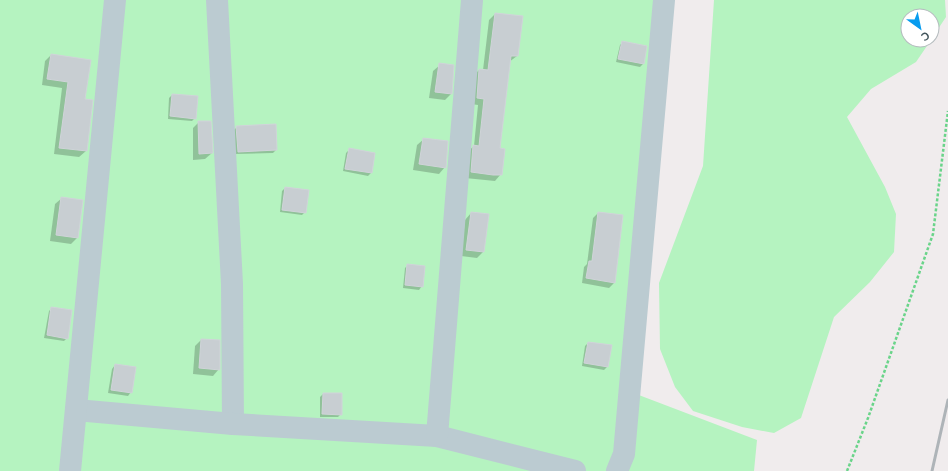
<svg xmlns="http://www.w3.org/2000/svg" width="948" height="471" viewBox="0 0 948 471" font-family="'Nunito Sans',sans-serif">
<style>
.green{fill:#b5f3c0}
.shadow{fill:#0003}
.building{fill:#c8ced2;stroke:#d0d4d9}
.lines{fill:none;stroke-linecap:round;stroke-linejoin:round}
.path{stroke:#6ad48a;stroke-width:2.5;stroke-dasharray:3 2;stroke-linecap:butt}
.minor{stroke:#bbcbd1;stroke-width:22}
.rail{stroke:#aeb4b8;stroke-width:3}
</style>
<rect width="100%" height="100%" fill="#f0eced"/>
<!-- green -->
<g class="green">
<polygon points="0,0 108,0 64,471 0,471"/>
<polygon points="123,0 655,0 623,389 757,440 754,471 76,471"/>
<polygon points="714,0 945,0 946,17 932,38 932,16 908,16 908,40 931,40 916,62 871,89 847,117 885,187 896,214 894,252 870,282 834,317 801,418 774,433 742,427 693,411 675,387 660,349 659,283 703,166"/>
</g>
<!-- shadow -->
<g class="shadow">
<polygon points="495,14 517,56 509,62 499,149 501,174 495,181 465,178 467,152 474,146 478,105 471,104 473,76 479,70 483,70 489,20"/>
<polygon points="623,42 643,64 640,67 616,62 620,45"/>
<polygon points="51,55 84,100 86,151 79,157 54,154 62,88 42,85 45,61"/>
<polygon points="440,65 453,66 451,94 445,100 429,98 433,71"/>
<polygon points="172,95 195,118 192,121 168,119 169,98"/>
<polygon points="199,122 212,153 205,159 193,160 193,128"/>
<polygon points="237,127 276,150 273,153 235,154 234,130"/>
<polygon points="424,139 445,167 439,174 413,170 417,145"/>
<polygon points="349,150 374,154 371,173 368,176 343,171 346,153"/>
<polygon points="285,188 305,212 302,215 280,212 282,191"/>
<polygon points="62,198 77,238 71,244 50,241 55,204"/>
<polygon points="471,213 487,215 483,252 477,258 461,256 465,220"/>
<polygon points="598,213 614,283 609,288 582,283 584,267 587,264 593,218"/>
<polygon points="408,265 422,286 419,290 403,288 405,268"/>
<polygon points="52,308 67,338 64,341 44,338 49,311"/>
<polygon points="201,340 219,369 213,376 193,374 195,346"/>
<polygon points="588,343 607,367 604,370 582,366 585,346"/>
<polygon points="115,365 131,392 128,396 108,393 112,369"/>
<polygon points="323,394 341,414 338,417 320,417 320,397"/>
</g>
<!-- building -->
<g class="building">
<polygon points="495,13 523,16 518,56 511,56 500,148 505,149 502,175 493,175 471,172 473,145 479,146 484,99 477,98 479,69 488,70"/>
<polygon points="622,41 647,46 644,64 618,59"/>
<polygon points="51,54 91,60 85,99 93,100 87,151 59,148 68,82 47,79"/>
<polygon points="439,63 454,65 452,94 435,92"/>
<polygon points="172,94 198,96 196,119 170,116"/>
<polygon points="198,121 211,121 213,153 199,154"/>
<polygon points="276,124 277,150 238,152 236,126"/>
<polygon points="423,138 448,141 446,168 419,164"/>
<polygon points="349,148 375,153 372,173 345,169"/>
<polygon points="285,187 309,190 306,213 282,210"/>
<polygon points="61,197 83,200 78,238 56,235"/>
<polygon points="471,212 489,214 484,252 466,250"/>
<polygon points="598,212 623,215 615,283 586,278 589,261 592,261"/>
<polygon points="407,264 425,266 423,287 405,285"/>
<polygon points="51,307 72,310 68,339 47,335"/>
<polygon points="201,339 220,340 220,370 199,368"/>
<polygon points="588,342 612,345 608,367 584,363"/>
<polygon points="115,364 136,367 132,393 111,390"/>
<polygon points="323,393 342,393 342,415 322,414"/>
</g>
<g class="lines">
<!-- path -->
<polyline class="path" points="847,471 868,418 933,234 948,111"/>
<!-- minor -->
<g class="minor">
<polyline points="217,0 232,284 233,424"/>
<polyline points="76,410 233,424 437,436 575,471"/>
<polyline points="437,436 472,0"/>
<polyline points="70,471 115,0"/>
<polyline points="617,471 624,454 664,0"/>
</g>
<!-- rail -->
<polyline class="rail" points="932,471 948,400"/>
</g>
<!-- north arrow -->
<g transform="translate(920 28) rotate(147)"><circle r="19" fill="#ffffff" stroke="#b4bbbe"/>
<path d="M0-3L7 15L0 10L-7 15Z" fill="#079cef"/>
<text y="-6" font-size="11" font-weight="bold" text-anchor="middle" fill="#43555c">С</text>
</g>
</svg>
